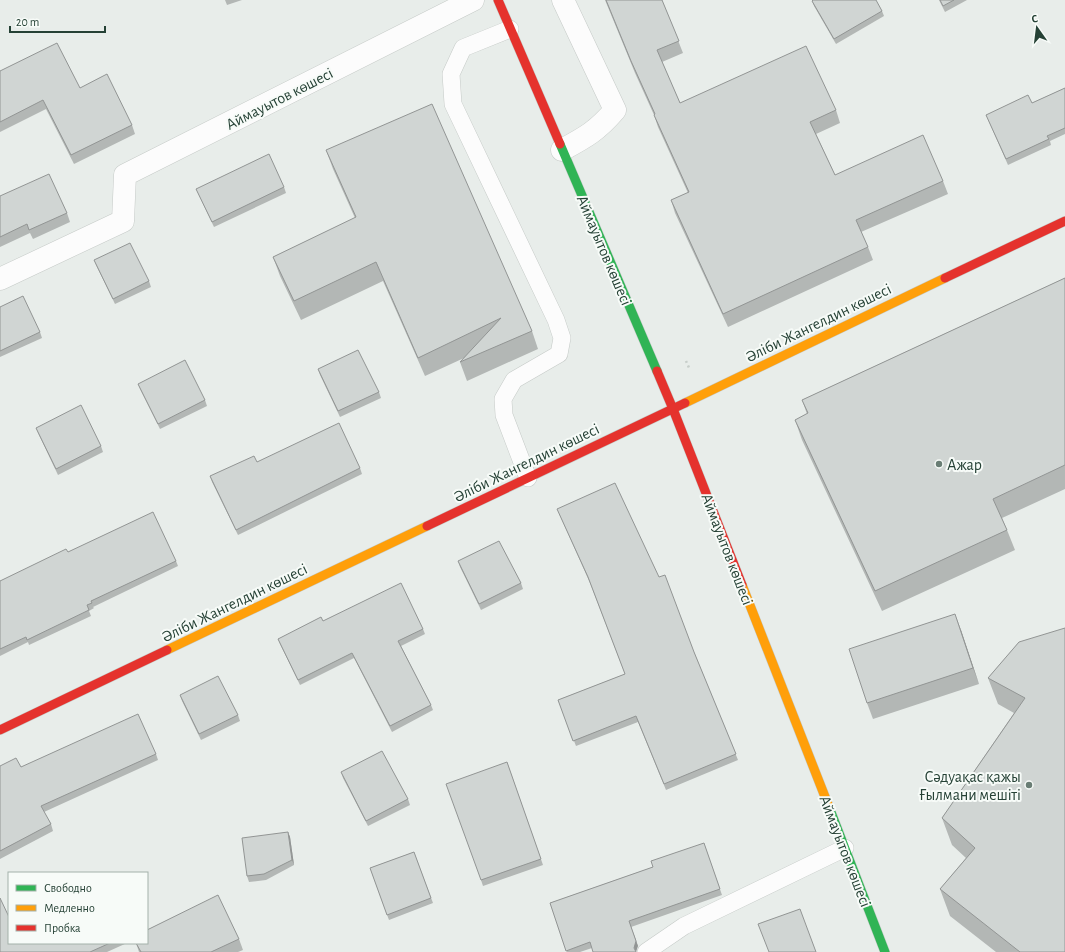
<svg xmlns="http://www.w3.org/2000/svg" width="1065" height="952" viewBox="0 0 1065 952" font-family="'Alegreya Sans',sans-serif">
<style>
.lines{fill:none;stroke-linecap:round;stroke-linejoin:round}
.lane-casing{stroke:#c5cac7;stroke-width:18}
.street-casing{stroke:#c5cac7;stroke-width:23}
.fast-casing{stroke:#c4cac7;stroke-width:10}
.slow-casing{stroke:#c4cac7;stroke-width:10}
.jam-casing{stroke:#c4cac7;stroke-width:10}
.path{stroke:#c7ceca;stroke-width:2.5;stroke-dasharray:2 3;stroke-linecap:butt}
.lane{stroke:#fcfcfc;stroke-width:17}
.street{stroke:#fcfcfc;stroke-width:22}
.fast{stroke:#30b455;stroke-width:9}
.slow{stroke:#ff9f0a;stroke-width:9}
.jam{stroke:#e5322d;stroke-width:9}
.wall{fill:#b3b7b5}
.shaded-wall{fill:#929594}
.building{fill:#d0d5d3;stroke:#929594}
.poi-dot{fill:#697d74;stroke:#f7fbf8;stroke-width:1.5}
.labels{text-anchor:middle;stroke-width:4;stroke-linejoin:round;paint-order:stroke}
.street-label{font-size:16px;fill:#254135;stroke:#f7fbf8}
.poi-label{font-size:16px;fill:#254135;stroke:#f7fbf8;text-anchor:start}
</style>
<rect width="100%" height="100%" fill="#e8edea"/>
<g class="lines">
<!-- lane casing -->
<g class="lane-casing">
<g id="lane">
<polyline points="510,29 463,48 451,74 453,104 556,320 562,338 559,354 514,380 503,399 504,415 528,478"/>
<polyline points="646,952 684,926 845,848"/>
</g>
</g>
<!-- street casing -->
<g class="street-casing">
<g id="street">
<path d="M562 150C586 137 597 131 615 110L563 0"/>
<polyline points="0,279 123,221 125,175 473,0"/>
</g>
</g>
<!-- fast casing -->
<g class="fast-casing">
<g id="fast">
<polyline points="560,144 657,371"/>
<polyline points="829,807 885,952"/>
</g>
</g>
<!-- slow casing -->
<g class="slow-casing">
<g id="slow">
<polyline points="685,403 945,278"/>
<polyline points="742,585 829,807"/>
<polyline points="167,650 427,526"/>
</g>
</g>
<!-- jam casing -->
<g class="jam-casing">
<g id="jam">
<polyline points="498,0 560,144"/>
<polyline points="945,278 1065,221"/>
<polyline points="657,371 673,409 742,585"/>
<polyline points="427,526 685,403"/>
<polyline points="0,730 167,650"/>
</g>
</g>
<!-- path -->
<polyline class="path" points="686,361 690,370"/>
<!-- lane -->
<use href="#lane" class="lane"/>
<!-- street -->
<use href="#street" class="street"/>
<!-- fast -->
<use href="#fast" class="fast"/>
<!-- slow -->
<use href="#slow" class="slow"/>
<!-- jam -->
<use href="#jam" class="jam"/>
</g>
<!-- wall -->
<g class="wall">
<polygon points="225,0 242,0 227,5"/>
<polygon points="605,0 662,0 683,53 662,62 680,103 836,110 840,123 816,134 835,175 943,181 948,194 861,232 868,247 873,260 728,327 675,213 671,200 688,193 658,127 654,115 635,73"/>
<polygon points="939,0 967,0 945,12"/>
<polygon points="812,1 882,11 884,16 836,44 814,6"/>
<polygon points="0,71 80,88 132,125 135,134 74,164 46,109 0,132"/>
<polygon points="1065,88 1065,134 1050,141 1051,145 1008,165 986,115 1032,103"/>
<polygon points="326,150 532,331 538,349 467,381 460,362 464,358 425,376 383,281 301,320 280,276 273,257 355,218 333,169"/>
<polygon points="284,187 286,193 214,227 196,189"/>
<polygon points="0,196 67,213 70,222 33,239 30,233 0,247"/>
<polygon points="94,260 149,281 151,287 115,304 96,265"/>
<polygon points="1065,278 1065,489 1002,518 1007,530 1015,550 882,611 802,440 795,420 807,414 802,400"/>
<polygon points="0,307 40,332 42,338 0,357"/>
<polygon points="318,369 379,392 381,398 340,417 320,375"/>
<polygon points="138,384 205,400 207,406 160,429 140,389"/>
<polygon points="36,428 101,446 103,452 58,475 38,433"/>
<polygon points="257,462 360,468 362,474 238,535 212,482 210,476"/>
<polygon points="557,509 694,652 738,760 666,790 638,722 576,746 558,700 625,674 590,583"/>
<polygon points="68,552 176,561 178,566 93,607 94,608 89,611 91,616 29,645 28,642 0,656 0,581"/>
<polygon points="458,561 521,583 523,589 481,610 460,567"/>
<polygon points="323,621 423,629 425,634 401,646 431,705 433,710 392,732 354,658 300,685 280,644 278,639"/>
<polygon points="961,630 979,684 873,719 867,703"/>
<polygon points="1019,642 1065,952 996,952 950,916 940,889 966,858 952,845 942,818 1014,713 998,704 988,678"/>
<polygon points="180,695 238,715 240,721 201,740 182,701"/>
<polygon points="156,754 158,760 44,812 51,824 53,831 0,859 0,766 21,767"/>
<polygon points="507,762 543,865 483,886 481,880"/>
<polygon points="341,772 408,799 410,805 368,826 343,778"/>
<polygon points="288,832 290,837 294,865 266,880 249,882 247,876"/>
<polygon points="704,843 722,895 631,927 638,946 592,948 580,952 567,952 550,903 653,867"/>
<polygon points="414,852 433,903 389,920 370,868"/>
<polygon points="239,939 243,950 238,952 139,952 136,943"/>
<polygon points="9,943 127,943 107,952 0,952"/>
</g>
<!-- shaded-wall -->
<g class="shaded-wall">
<polygon points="955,614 961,630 979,684 973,668"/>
<polygon points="288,832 290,837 294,865 292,860"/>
<polygon points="629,921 638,946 636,952 634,948"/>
</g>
<!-- building -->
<g class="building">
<polygon points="606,0 662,0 679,41 657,50 680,103 806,46 836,110 810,122 835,175 923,135 943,181 856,220 868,247 723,314 671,200 689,192 654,115 655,114 631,61"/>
<polygon points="813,0 876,0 882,11 834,39 812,1"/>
<polygon points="940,0 954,0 943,6"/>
<polygon points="57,43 80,88 107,74 132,125 71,155 43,100 0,122 0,71"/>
<polygon points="1065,88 1065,128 1047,136 1049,139 1006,159 986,115 1028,95 1032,103"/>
<polygon points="432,104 532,331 460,362 501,318 418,358 376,262 294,301 273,257 356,217 326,150"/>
<polygon points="269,154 284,187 212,222 196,189"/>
<polygon points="49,174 67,213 29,230 27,224 0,237 0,196"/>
<polygon points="130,243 149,281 113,299 94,260"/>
<polygon points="1065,278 1065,465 993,499 1007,530 875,591 795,420 808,413 802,400"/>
<polygon points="23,296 40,332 0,351 0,307"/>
<polygon points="358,350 379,392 338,411 318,369"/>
<polygon points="185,360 205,400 158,424 138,384"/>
<polygon points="81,405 101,446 56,469 36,428"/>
<polygon points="339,423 360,468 236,530 210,476 254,456 257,462"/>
<polygon points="615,483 659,577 665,575 694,652 736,754 664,784 636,716 573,741 558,700 625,674 588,577 557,509"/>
<polygon points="153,512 176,561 91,601 92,603 87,605 89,610 27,640 26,637 0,649 0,581 66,549 68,552"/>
<polygon points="499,541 521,583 479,604 458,561"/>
<polygon points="401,583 423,629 398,641 431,705 390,726 352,653 298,680 278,639 321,617 323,621"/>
<polygon points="955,614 973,668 867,703 849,649"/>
<polygon points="1065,628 1065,952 1020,952 940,889 975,848 942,818 1025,698 988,678 1019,642"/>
<polygon points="218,676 238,715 199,734 180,695"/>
<polygon points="138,714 156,754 41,806 51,824 0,851 0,766 16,758 21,767"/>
<polygon points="382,751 408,799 366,821 341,772"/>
<polygon points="507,762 541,859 481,880 446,784"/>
<polygon points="288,832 292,860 264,874 247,876 242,838"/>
<polygon points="704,843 720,889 629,921 636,941 634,948 636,952 593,952 590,942 566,951 550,903 653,867 651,861"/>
<polygon points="414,852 431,898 387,915 370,868"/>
<polygon points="218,895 239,939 211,952 141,952 136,943 147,943 147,930"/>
<polygon points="0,898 9,917 9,943 110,943 90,952 0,952"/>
<polygon points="800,909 816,952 769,952 758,924"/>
</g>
<!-- markers -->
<g class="poi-dot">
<circle cx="939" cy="464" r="4"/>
<circle cx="1029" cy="785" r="4"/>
</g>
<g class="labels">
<!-- street labels -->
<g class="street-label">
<text transform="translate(279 98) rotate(-27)" y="6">Аймауытов көшесі</text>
<text transform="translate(605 250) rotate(67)" y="6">Аймауытов көшесі</text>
<text transform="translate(818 322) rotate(-26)" y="6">Әліби Жангелдин көшесі</text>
<text transform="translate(526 462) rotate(-26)" y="6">Әліби Жангелдин көшесі</text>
<text transform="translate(728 549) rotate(69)" y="6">Аймауытов көшесі</text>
<text transform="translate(234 602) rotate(-26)" y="6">Әліби Жангелдин көшесі</text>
<text transform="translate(846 851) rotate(69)" y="6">Аймауытов көшесі</text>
</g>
<!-- poi labels -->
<g class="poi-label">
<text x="947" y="470">Ажар</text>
<text x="1021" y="782" text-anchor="end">Сәдуақас қажы<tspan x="1021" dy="18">Ғылмани мешіті</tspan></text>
</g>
</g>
<!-- legend -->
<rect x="8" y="872" width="140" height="72" fill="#f7fbf8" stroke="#a3b1aa"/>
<rect x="16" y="885" width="20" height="6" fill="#30b455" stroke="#a3b1aa"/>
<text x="44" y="892" font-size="12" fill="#254135">Свободно</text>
<rect x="16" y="905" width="20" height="6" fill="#ff9f0a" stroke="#a3b1aa"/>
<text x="44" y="912" font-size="12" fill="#254135">Медленно</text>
<rect x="16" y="925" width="20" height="6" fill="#e5322d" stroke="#a3b1aa"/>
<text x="44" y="932" font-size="12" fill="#254135">Пробка</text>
<!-- north arrow -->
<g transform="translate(1037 28) rotate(346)" stroke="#f7fbf8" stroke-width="3" paint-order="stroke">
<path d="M0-3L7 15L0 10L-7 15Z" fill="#254135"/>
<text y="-6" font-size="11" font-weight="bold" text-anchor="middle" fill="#254135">С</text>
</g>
<!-- scale -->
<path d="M10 26v6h95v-6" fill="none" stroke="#254135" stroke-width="2"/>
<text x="16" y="26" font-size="12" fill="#254135" stroke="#f7fbf8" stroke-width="3" paint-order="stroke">20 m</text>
</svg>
